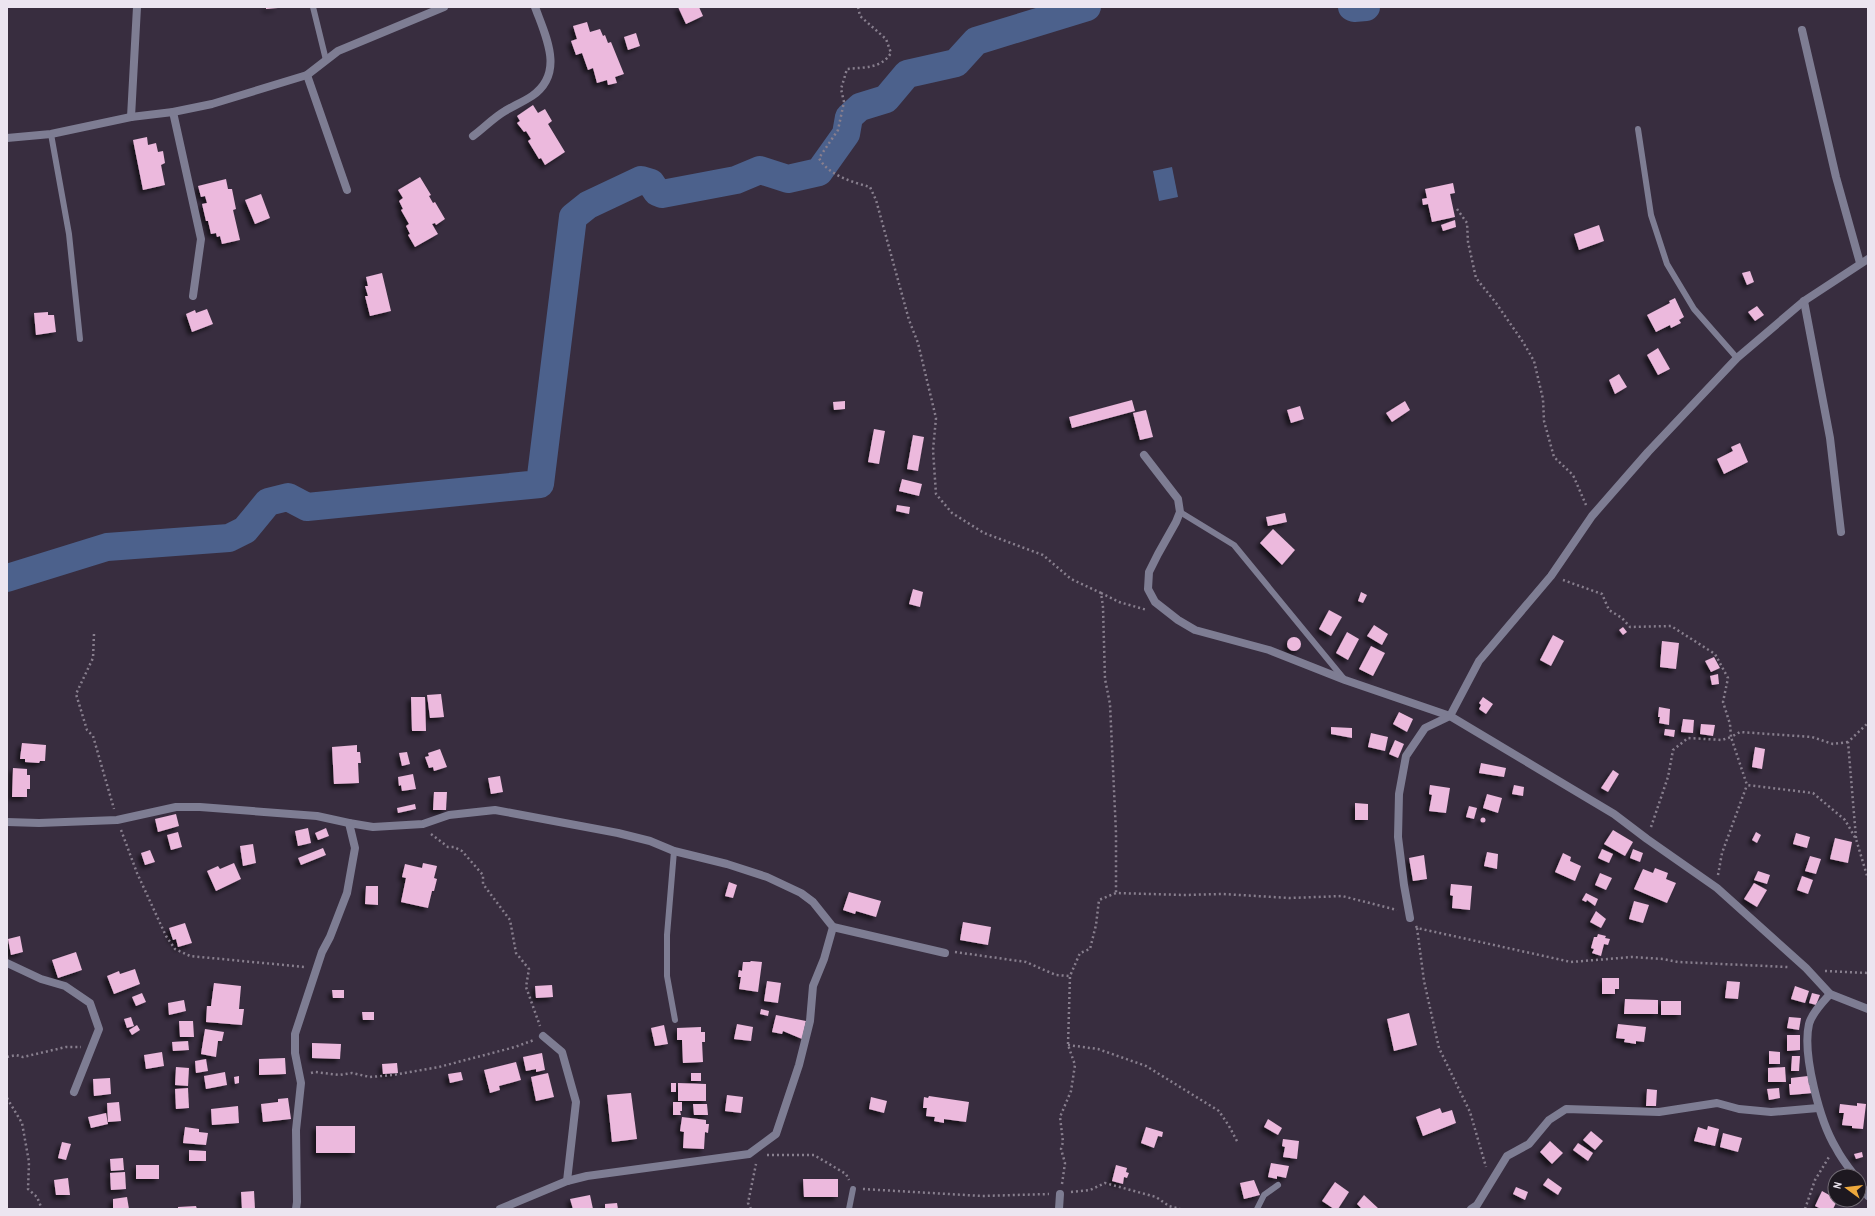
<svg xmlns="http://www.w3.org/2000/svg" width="1875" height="1216" viewBox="0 0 1875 1216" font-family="'Archivo Narrow',sans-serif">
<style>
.water{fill:#4c618c}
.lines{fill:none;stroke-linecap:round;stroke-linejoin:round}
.river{stroke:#4c618c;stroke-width:28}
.building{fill:#ecb9dd;filter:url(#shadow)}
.path{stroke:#887f8e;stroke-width:2.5;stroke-dasharray:2 3;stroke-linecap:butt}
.service{stroke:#7e7d93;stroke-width:6}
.minor{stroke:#7e7d93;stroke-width:8}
</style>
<defs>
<filter id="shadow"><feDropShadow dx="-3.5" dy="3.5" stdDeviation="2" flood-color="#0009"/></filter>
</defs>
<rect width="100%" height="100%" fill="#382d3f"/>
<!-- water -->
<polygon class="water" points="1172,167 1178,197 1159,201 1153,171"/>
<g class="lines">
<!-- river -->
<g class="river">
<polyline points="1352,7 1354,8 1366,7"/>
<polyline points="7,578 107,547 229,538 245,530 268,502 288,497 307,507 540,484 573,217 588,205 641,180 651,183 657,192 662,194 736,180 760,170 788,179 819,172 846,134 849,117 860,107 886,99 907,74 956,63 976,41 1087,7"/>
</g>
</g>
<!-- building -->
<g class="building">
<polygon points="266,7 278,7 278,8 266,9"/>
<polygon points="678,7 699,7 703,16 686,24"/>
<polygon points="587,22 590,32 600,29 603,36 605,35 608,43 611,42 624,74 615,77 617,83 608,85 607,80 597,83 593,68 588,70 582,53 576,55 571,41 577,39 573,26"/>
<polygon points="636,33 640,46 628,50 624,37"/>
<polygon points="533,105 538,113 545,109 552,121 548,124 565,152 545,165 541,158 539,159 528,141 531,139 526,131 524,132 517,123 520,121 517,116"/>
<polygon points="147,137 148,145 156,143 158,152 163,151 165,163 161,165 165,185 143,190 133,140"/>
<polygon points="420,177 431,195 429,196 433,203 435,202 445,219 436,225 435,223 432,224 438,234 415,247 408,235 410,234 406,226 409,224 401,210 403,209 399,201 403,198 398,190"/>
<polygon points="226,179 228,189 232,189 236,209 233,210 240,240 222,244 220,236 217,237 216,233 211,234 208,221 206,221 202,204 207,203 205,196 201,197 198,186"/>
<polygon points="1453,183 1455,193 1450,194 1455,217 1432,222 1428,204 1423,205 1422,199 1427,198 1425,189"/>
<polygon points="261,194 270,218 255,224 245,200"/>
<polygon points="1455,220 1456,227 1443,231 1441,225"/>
<polygon points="1599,225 1604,241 1579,250 1574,234"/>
<polygon points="1750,271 1754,282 1747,285 1742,273"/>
<polygon points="382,273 391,311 370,316 365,296 368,296 365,286 368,286 366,277"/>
<polygon points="1675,298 1684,317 1679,320 1681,323 1671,328 1670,325 1656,332 1647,315 1670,303 1669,301"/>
<polygon points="1757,306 1764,315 1755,321 1748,312"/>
<polygon points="207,309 213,324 192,332 186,314 195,310 196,313"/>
<polygon points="48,312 48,315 54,315 56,332 36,335 34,313"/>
<polygon points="1658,348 1670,369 1658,375 1647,355"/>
<polygon points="1619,374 1627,387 1615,394 1609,380"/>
<polygon points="1132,400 1135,411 1072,428 1069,417"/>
<polygon points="845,401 845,409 834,410 833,402"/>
<polygon points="1405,401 1410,410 1392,422 1386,413"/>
<polygon points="1300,406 1304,419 1291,423 1287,410"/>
<polygon points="1146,410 1153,437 1140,440 1133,413"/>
<polygon points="874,429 885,431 879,464 868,462"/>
<polygon points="913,435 924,437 918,471 907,469"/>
<polygon points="1740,443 1748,462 1724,474 1717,459 1733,451 1731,447"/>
<polygon points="902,479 922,484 919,496 899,491"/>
<polygon points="897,505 910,507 909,514 896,511"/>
<polygon points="1285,513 1287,522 1268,526 1266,517"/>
<polygon points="1273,529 1295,550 1282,565 1260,543"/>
<polygon points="913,589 923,592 920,607 909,604"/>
<polygon points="1361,592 1367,595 1363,603 1358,601"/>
<polygon points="1329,610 1342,617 1331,636 1319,629"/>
<polygon points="1374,625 1388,634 1382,645 1367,636"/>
<polygon points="1623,627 1627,632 1623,635 1619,630"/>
<polygon points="1347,632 1359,639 1348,660 1336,653"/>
<polygon points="1553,635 1564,641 1551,666 1540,660"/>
<circle cx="1294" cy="644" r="7"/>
<polygon points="1662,641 1679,643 1676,669 1660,667"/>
<polygon points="1371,646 1385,653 1373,676 1359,669"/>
<polygon points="1714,657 1720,668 1711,672 1705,661"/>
<polygon points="1718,674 1719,684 1712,685 1710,676"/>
<polygon points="441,694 444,717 430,718 427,695"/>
<polygon points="411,697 425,697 426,731 412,731"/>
<polygon points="1483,697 1493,704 1486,714 1479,709 1481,705 1479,703"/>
<polygon points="1659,707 1670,709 1669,725 1659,723 1660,717 1658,717"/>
<polygon points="1399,712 1413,719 1407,732 1393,724"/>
<polygon points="1683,719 1694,720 1693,733 1681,732"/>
<polygon points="1701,724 1715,725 1713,736 1700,734"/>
<polygon points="1331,727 1352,728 1352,738 1331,734"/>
<polygon points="1665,729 1675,730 1674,737 1664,735"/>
<polygon points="1371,733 1388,737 1385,751 1368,747"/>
<polygon points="1395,740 1404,744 1398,758 1389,754"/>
<polygon points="22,743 46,745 45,761 40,761 39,763 25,762 25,759 20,759"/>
<polygon points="357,745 357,752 360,752 361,763 358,763 359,783 334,784 332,747"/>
<polygon points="1755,747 1765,749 1762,769 1752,767"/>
<polygon points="440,749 447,767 434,771 433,767 429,768 425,757 429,756 428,753"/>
<polygon points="407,752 410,764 402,766 399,753"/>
<polygon points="1481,763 1506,768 1504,777 1479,773"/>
<polygon points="13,768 27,769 27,775 30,775 30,789 27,789 27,797 12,797"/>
<polygon points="1613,770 1619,774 1608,792 1601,788"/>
<polygon points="413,774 416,789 402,791 401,785 399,786 398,777"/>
<polygon points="500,776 503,792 491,794 488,778"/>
<polygon points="1430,785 1450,788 1446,813 1429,811 1432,795 1429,794"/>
<polygon points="1514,785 1524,787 1523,796 1512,794"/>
<polygon points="434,792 447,792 446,810 433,810"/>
<polygon points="1487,794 1502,798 1498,813 1483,808"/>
<polygon points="1355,803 1368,804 1368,820 1355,820"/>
<polygon points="415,804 416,809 398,813 397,808"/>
<polygon points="1469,806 1477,808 1474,819 1466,817"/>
<polygon points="176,814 179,826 158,832 155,819"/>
<circle cx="1483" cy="820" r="2.5"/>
<polygon points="308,828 311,843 298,846 295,831"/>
<polygon points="326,828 329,836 318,840 315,833"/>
<polygon points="1613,830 1633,842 1625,856 1604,844"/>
<polygon points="178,832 182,847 171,850 167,835"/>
<polygon points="1756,832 1761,835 1757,843 1752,840"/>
<polygon points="1796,833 1810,837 1807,848 1793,844"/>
<polygon points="1835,838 1852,842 1848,863 1830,859"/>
<polygon points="253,844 256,863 243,866 240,846"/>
<polygon points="323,848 326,855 301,865 298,858"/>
<polygon points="1602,849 1613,854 1609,863 1598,858"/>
<polygon points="1633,849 1643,853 1640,862 1630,858"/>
<polygon points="150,850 155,862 145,865 141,853"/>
<polygon points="1487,852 1498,854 1497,869 1484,866"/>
<polygon points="1563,853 1571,857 1570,861 1581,866 1575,881 1555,872"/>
<polygon points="1424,855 1427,879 1413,881 1409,858"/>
<polygon points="1810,856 1821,859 1816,874 1805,871"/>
<polygon points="234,863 241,879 216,891 207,871 218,866 220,869"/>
<polygon points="423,863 437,866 434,878 437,879 434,891 432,891 428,908 401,902 406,878 402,877 405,864 422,868"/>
<polygon points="1655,868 1668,873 1666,879 1676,883 1667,903 1634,889 1643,869 1653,873"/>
<polygon points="1758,871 1770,875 1767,884 1754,880"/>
<polygon points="1600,873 1612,878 1606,890 1595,885"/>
<polygon points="1802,876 1813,880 1808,894 1797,890"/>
<polygon points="729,882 737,885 733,898 725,896"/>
<polygon points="1754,883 1767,890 1757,907 1744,899"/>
<polygon points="1451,884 1472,886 1470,910 1452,908 1453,896 1450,895"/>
<polygon points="366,886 378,886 378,905 365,904"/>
<polygon points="849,892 881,901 876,917 856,911 855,914 843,910"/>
<polygon points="1586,893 1598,899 1595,906 1587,900 1586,902 1582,900"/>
<polygon points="1634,901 1649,905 1643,923 1629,919"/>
<polygon points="1596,911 1606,919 1601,928 1590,922"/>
<polygon points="963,922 991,927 988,945 960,940"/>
<polygon points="185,923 192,943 178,947 176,939 173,940 169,928"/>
<polygon points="1598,934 1606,936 1605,938 1610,939 1608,945 1604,944 1601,956 1592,953 1594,949 1591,948 1594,937 1597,937"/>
<polygon points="20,936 23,952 11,955 8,939"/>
<polygon points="76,952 82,970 58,978 52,960"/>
<polygon points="751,961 762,962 758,992 739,989 741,977 738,977 739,970 742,971 743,962 750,962"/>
<polygon points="135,969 140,984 114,994 107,976 119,971 120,974"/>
<polygon points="1602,978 1619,978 1619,989 1615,989 1615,994 1602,994"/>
<polygon points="767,981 781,983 778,1003 764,1001"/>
<polygon points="1727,981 1740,982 1738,999 1725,998"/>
<polygon points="214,983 241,986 239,1009 244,1009 242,1025 206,1022 207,1006 211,1006"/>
<polygon points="552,985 553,997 536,998 535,986"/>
<polygon points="1795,986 1809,991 1805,1003 1791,999"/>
<polygon points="332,990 344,990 344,998 333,998"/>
<polygon points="142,993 146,1002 136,1006 132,997"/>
<polygon points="1812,993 1820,995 1816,1005 1809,1003"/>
<polygon points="1625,999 1658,1000 1658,1014 1624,1014"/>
<polygon points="184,1000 186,1011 169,1015 168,1003"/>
<rect x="1661" y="1001" width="20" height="14"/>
<polygon points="761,1009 769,1011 768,1016 760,1014"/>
<polygon points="362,1012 374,1012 374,1020 363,1020"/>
<polygon points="1409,1013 1417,1045 1394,1051 1387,1019"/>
<polygon points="776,1015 806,1021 802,1039 783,1031 782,1034 772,1032"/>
<polygon points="131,1017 134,1026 127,1028 124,1019"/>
<polygon points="1789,1017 1801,1018 1799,1030 1787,1028"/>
<polygon points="179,1021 193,1021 194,1037 180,1037"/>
<polygon points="737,1024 753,1027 751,1041 734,1039"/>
<polygon points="1618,1024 1646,1027 1644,1042 1636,1041 1636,1044 1624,1042 1625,1039 1616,1038"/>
<polygon points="137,1025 140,1030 132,1035 129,1030"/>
<polygon points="664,1025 668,1044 655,1046 651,1028"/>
<polygon points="701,1027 701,1032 705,1032 705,1042 702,1042 703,1062 683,1063 682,1040 677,1040 677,1028"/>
<polygon points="205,1029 224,1032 222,1041 218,1041 216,1057 201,1054"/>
<polygon points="1787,1035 1800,1035 1800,1050 1787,1051"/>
<polygon points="188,1041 189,1050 173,1051 172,1042"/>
<polygon points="312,1043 341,1044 340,1059 312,1058"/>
<polygon points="1769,1051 1780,1052 1780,1064 1769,1064"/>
<polygon points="162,1052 164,1066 146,1069 144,1055"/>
<polygon points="542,1053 545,1070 536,1072 536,1069 526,1071 523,1057"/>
<polygon points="1792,1056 1800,1056 1799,1071 1791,1071"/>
<polygon points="285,1058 286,1074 259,1075 259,1059"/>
<polygon points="206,1059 208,1071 196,1073 195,1061"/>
<polygon points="516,1062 521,1080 499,1086 500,1090 490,1093 484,1070"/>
<polygon points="397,1063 398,1073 383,1074 382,1064"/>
<polygon points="176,1067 189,1068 188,1086 175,1085"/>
<polygon points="1785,1067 1786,1082 1768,1082 1768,1068"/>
<polygon points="225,1072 227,1085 206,1089 204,1076"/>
<polygon points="461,1072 463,1080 450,1083 448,1074"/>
<polygon points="548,1073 554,1097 536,1101 531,1077"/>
<rect x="691" y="1073" width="10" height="8"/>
<polygon points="239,1076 239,1083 235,1084 234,1077"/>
<polygon points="1808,1076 1809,1085 1812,1084 1813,1093 1790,1095 1789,1084 1791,1084 1791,1078"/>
<polygon points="110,1078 111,1094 94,1096 93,1079"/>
<rect x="671" y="1083" width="5" height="9"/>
<polygon points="678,1083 706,1084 706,1101 678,1101"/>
<polygon points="188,1088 189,1108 176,1109 175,1089"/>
<polygon points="1779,1088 1780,1098 1769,1100 1767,1089"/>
<polygon points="1647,1089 1657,1090 1656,1106 1646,1106"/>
<polygon points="631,1093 637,1139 612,1142 607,1095"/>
<polygon points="727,1095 743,1097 741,1113 725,1111"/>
<polygon points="929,1096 969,1102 966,1122 944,1119 944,1123 934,1121 935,1117 926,1116 927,1108 923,1108 924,1097 928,1098"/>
<polygon points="871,1097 887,1101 884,1113 869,1109"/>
<polygon points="288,1098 291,1119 263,1122 261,1104 278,1102 278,1099"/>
<polygon points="119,1102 121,1121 108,1122 107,1103"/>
<polygon points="673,1102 682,1102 682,1111 680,1111 681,1115 673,1115"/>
<polygon points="1857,1103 1866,1104 1863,1129 1852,1128 1852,1126 1842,1125 1844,1113 1839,1113 1840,1104 1857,1106"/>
<polygon points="693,1104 707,1104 708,1115 694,1115"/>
<polygon points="238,1106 239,1123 212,1125 211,1109"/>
<polygon points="1440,1108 1442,1113 1452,1110 1456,1123 1423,1136 1416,1117"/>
<polygon points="106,1113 108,1124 91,1128 88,1117"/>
<polygon points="682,1117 706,1120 706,1124 709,1124 708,1133 705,1132 704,1149 683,1148 684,1132 680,1131"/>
<polygon points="1268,1119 1282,1128 1278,1135 1264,1127"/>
<rect x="316" y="1126" width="39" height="27"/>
<polygon points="1708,1126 1719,1129 1715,1146 1694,1141 1698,1127 1707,1130"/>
<polygon points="185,1127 199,1129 199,1132 208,1133 206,1145 183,1143"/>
<polygon points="1146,1127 1163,1132 1162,1137 1158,1136 1154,1148 1141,1143"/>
<polygon points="1591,1131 1603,1141 1595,1150 1583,1140"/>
<polygon points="1723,1133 1742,1138 1738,1152 1720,1147"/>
<polygon points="1283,1139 1299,1141 1297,1159 1283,1157 1285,1147 1282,1146"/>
<polygon points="1550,1141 1563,1153 1552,1164 1540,1152"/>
<polygon points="62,1142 71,1144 66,1160 58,1158"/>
<polygon points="1578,1143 1593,1153 1588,1161 1573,1150"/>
<polygon points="189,1150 206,1151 206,1161 189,1161"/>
<polygon points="1862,1152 1863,1157 1856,1159 1854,1154"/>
<polygon points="123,1158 124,1170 111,1171 110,1159"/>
<polygon points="1271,1163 1289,1166 1286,1178 1277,1176 1277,1179 1268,1177"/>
<rect x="136" y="1165" width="23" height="14"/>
<polygon points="1116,1165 1127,1168 1126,1172 1129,1173 1127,1178 1124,1177 1123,1184 1112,1181"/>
<polygon points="125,1172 126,1189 111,1190 110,1173"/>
<polygon points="68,1178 70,1195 56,1195 54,1180"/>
<polygon points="1548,1178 1562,1188 1558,1195 1543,1185"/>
<polygon points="803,1179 838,1179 838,1197 804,1197"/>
<polygon points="1254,1180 1260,1195 1244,1199 1240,1183"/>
<polygon points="1335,1182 1349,1192 1338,1209 1334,1209 1322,1201"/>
<polygon points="1516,1187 1528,1192 1525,1200 1513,1194"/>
<polygon points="254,1191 255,1209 242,1209 241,1192"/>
<polygon points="1822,1191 1831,1196 1830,1198 1837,1201 1833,1209 1821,1209 1815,1206"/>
<polygon points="590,1195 593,1209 573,1209 570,1199"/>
<polygon points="1364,1195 1379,1209 1362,1209 1357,1204"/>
<polygon points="127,1197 129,1209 113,1209 113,1199"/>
<polygon points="617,1203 618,1209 605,1209 605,1204"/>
<polygon points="196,1206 197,1209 178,1209 178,1207"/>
</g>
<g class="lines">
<!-- path -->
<g class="path">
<path d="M858 7 860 16 886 39 891 53C881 69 864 67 847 69L841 89 844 102 838 130 819 158C828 175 852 182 870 187L876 200 909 320 918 343 936 418 933 450 936 494 952 513 984 533 1043 555 1071 579 1101 593 1103 607 1105 679 1110 704 1116 833V893"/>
<polyline points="1457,209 1467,223 1468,242 1476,278 1496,303 1523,342 1534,361 1543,399 1544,421 1554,457 1573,475 1586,505"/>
<polyline points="1563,580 1602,594 1609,610 1622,618 1630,627 1671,626 1715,654 1728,678 1723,702 1730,724 1731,737 1740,732 1812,737 1833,744 1848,742"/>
<polyline points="1101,593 1119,602 1147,610"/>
<polyline points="94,634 93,658 76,694 87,730 93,736 114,809"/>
<polyline points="1651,827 1668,777 1673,750 1688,738 1722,740 1731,737 1747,785 1813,793 1845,820 1856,839 1868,879"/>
<polyline points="121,830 137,873 166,936 175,949 190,956 305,967"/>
<polyline points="431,834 448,847 454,847 462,851 483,875 483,884 510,920 516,953 529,969 526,987 540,1026"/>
<polyline points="1856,838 1848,742 1868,723"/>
<polyline points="1718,875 1722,853 1747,785"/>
<polyline points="1416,926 1417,928 1571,962 1632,957 1663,959 1678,962 1788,967"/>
<polyline points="1417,928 1424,981 1439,1048 1470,1112 1486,1167"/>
<polyline points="955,952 1026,962 1056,975 1070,976"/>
<polyline points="1825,971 1868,973"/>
<polyline points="1068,1045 1098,1049 1146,1066 1219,1111 1229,1126 1238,1143"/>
<polyline points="7,1057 16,1055 23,1057 66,1047 81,1047"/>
<polyline points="311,1073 315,1072 339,1075 352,1073 370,1077 393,1075 439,1067 515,1047 534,1040"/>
<polyline points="7,1098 22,1123 29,1162 28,1189 37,1197 42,1209"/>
<polyline points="767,1155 814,1155 846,1174 849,1180"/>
<polyline points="1062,1184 1065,1163 1061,1149 1063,1142 1060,1117 1071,1091 1075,1065 1068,1045 1070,976 1080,953 1090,949 1096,925 1099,900 1116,893 1184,895 1223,894 1290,898 1342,896 1397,910"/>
<polyline points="863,1189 982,1196 1049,1194"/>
<polyline points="1071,1192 1090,1190 1105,1183 1156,1197 1169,1206 1180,1209"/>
<polyline points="751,1209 748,1203 756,1164"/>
<polyline points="1805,1209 1815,1180 1829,1157"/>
</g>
<!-- service -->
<g class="service">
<polyline points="313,7 326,60"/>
<polyline points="1638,129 1651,215 1667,264 1694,309 1737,358"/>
<polyline points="51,134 69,234 80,339"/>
<polyline points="1180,512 1234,545 1344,679"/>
<polyline points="674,851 667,935 667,976 675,1020"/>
<polyline points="849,1209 853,1189"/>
<polyline points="1257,1209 1264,1195 1278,1185"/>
</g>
<!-- minor -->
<g class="minor">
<polyline points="1802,30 1836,177 1860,263"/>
<polyline points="307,75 347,190"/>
<polyline points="173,112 201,239 193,296"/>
<polyline points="131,117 137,7"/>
<path d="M473 136C484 128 493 118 505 111 513 106 523 102 532 96 565 73 546 37 535 7"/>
<polyline points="7,138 51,134 131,117 173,112 212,104 307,75 338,51 444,7"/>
<polyline points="1804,301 1830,438 1841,532"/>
<polyline points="1144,455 1178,499 1180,512 1176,522 1158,554 1149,572 1148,589 1155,602 1178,620 1195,630 1269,650 1345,680 1450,716 1614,814 1647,839 1717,888 1806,968 1830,994 1868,1009"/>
<polyline points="7,822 39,823 117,820 176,807 200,807 317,816 349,823 373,827 423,824 449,815 495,810 618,833 650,841 674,851 727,864 767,877 801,893 813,902 833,927 824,959 813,986 810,1021 799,1065 776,1134 749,1154 587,1176 567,1181 500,1209"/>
<polyline points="1410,918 1404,885 1398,837 1399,794 1406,756 1425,728 1450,716 1479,661 1551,576 1592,516 1648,452 1737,358 1804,301 1868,259"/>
<polyline points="833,927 945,953"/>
<polyline points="7,963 41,979 65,986 90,1003 99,1029 74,1092"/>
<path d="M1830 994C1822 1003 1812 1013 1809 1024 1802 1054 1820 1122 1836 1148 1841 1158 1848 1167 1855 1176"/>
<polyline points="543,1036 562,1052 576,1102 567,1181"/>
<polyline points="1859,1182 1868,1196"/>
<polyline points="296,1209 297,1202 296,1130 301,1083 295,1053 295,1034 322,952 330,937 347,893 355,848 349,823"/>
<polyline points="1059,1209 1060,1194"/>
<polyline points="1471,1209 1477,1205 1507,1156 1529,1144 1549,1120 1566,1109 1659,1112 1717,1103 1739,1109 1771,1112 1818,1108"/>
</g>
</g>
<!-- border -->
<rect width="1875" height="1216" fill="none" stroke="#ece5f0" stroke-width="16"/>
<!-- north arrow -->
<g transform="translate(1847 1188) rotate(285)"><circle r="19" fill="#1d1820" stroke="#706a73"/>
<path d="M0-3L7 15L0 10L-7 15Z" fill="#eda83c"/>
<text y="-6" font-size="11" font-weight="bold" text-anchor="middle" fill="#ece5f0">N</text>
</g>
</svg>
